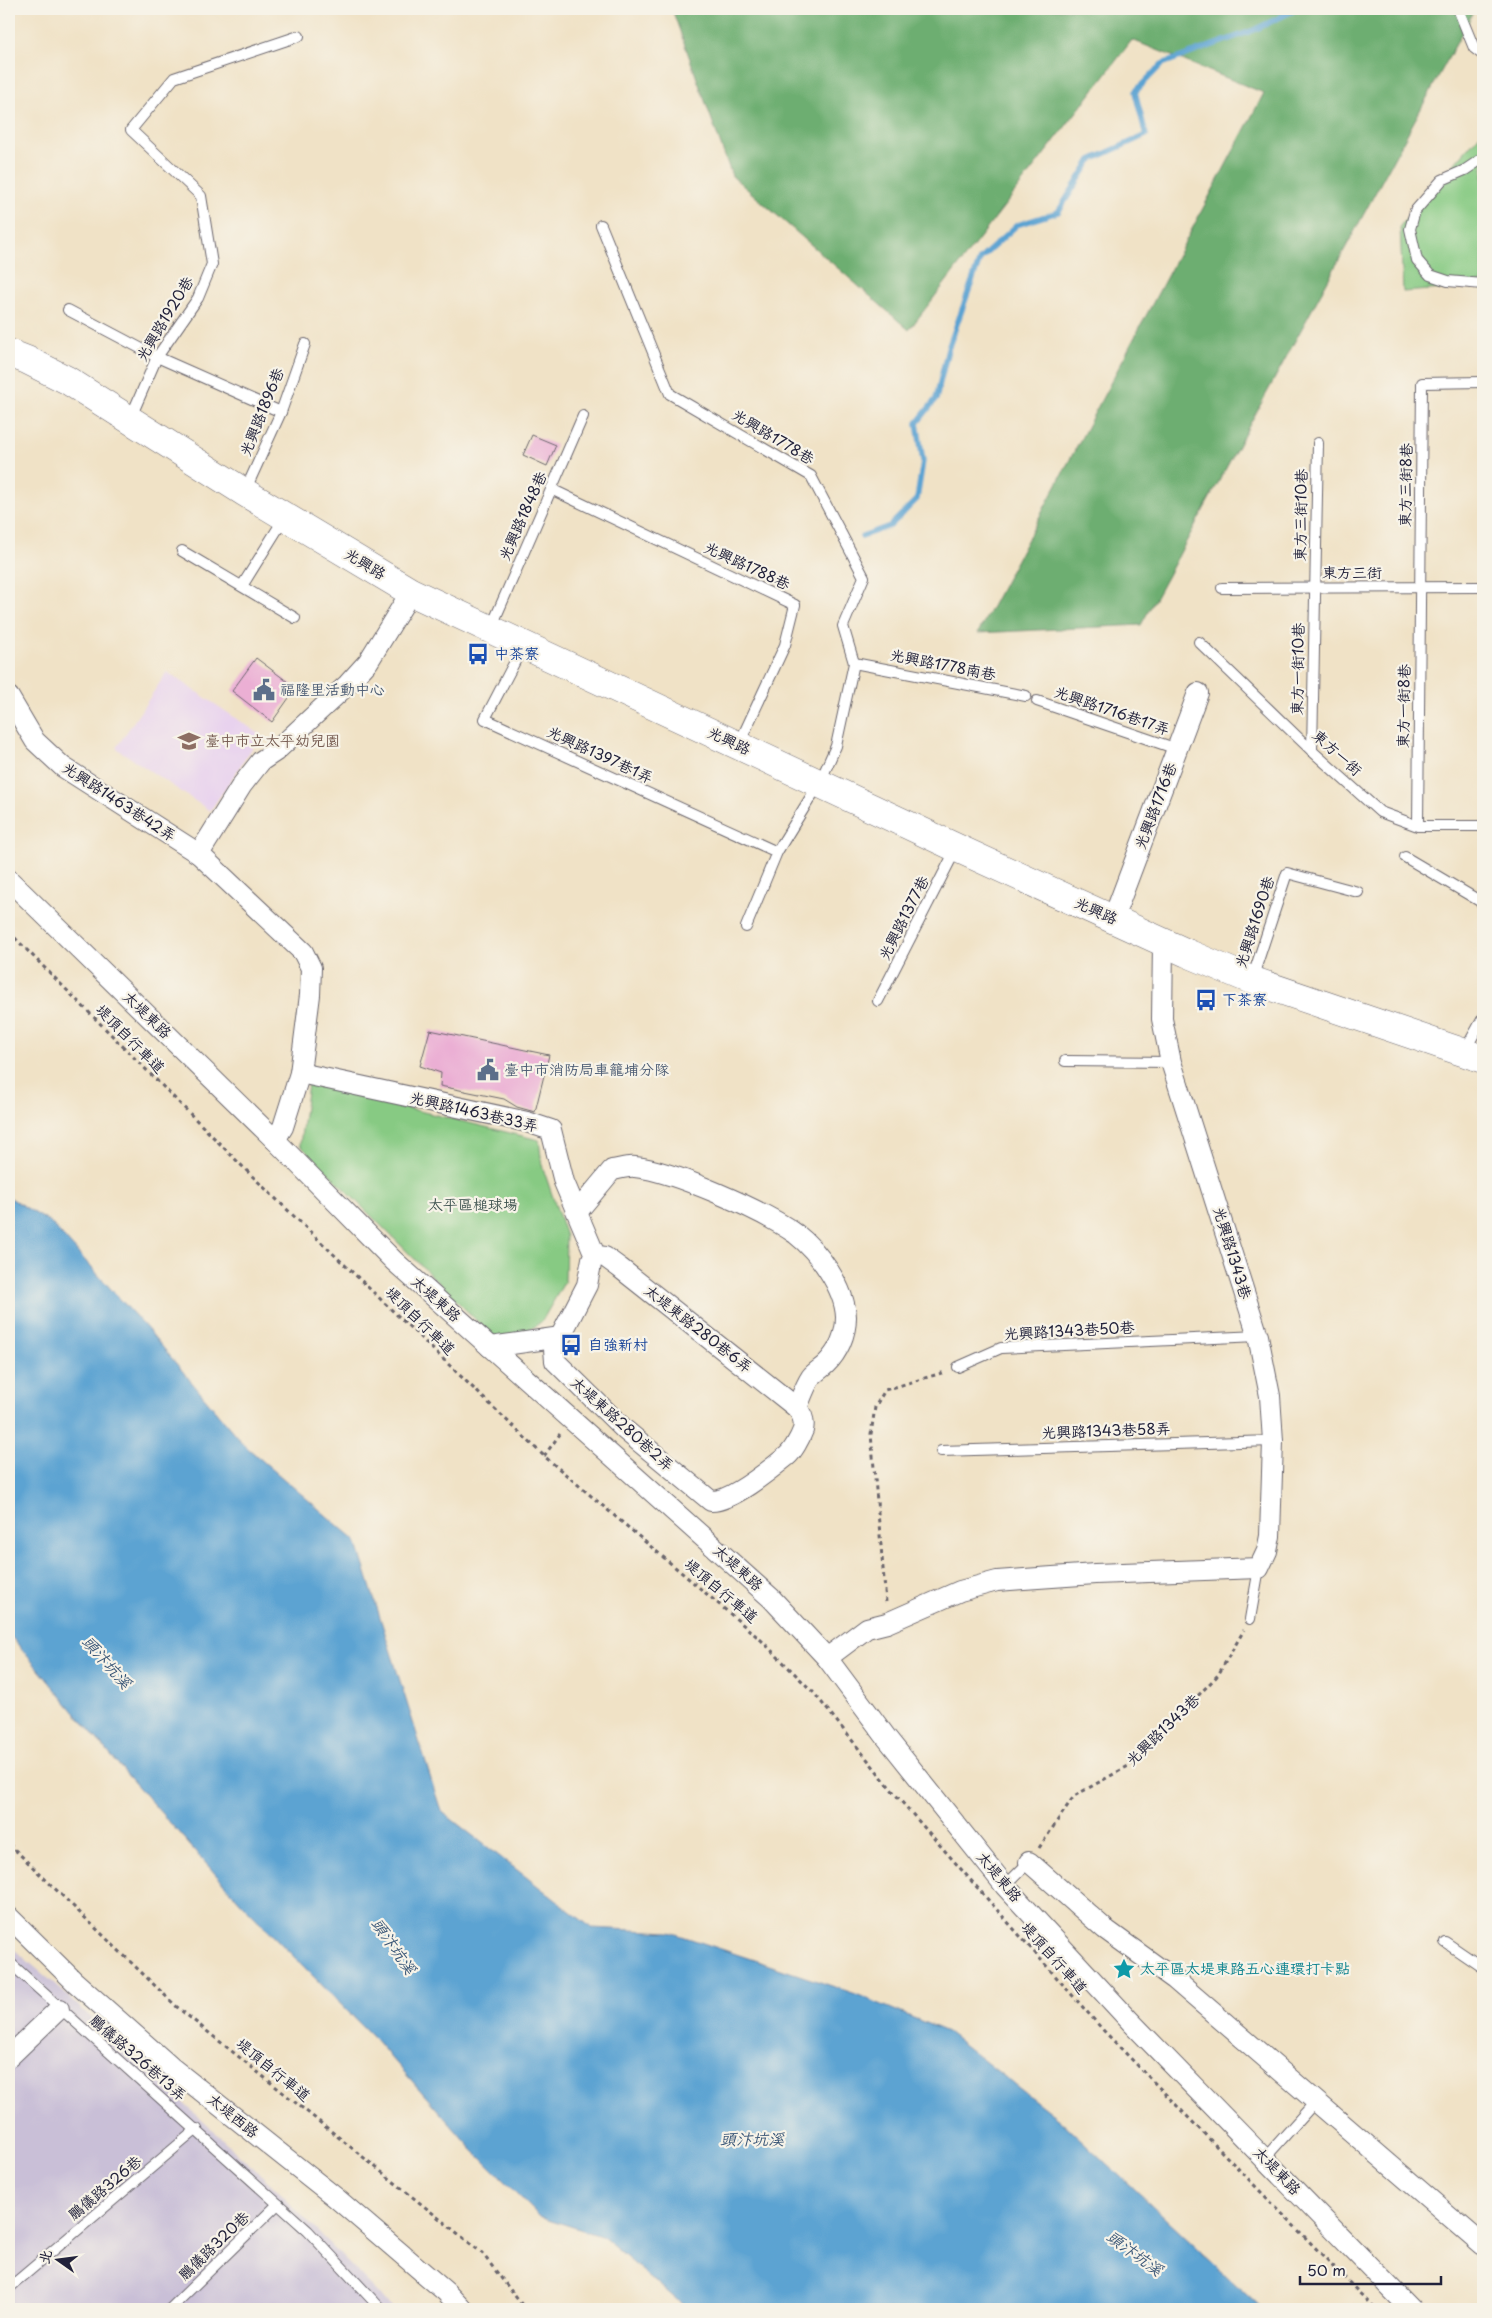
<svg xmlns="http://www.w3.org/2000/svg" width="1492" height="2318" viewBox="0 0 1492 2318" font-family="'Playpen Sans','LXGW WenKai TC',sans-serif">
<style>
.built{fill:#e8d2ee}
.industrial{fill:#c9bfd7}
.green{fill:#87ca83;stroke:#54765f}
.forest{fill:#6dae71;stroke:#486856}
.water{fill:#5ca3d2;stroke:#3f6286}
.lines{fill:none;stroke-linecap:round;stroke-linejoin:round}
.stream{stroke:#5ca3d2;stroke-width:5.5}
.building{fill:#ebafd4}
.lane-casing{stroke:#6a656c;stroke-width:12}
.street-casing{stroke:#6a656c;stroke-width:22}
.secondary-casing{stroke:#6a656c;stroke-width:29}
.path{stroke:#6a656c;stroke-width:3;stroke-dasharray:4 4;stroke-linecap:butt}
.lane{stroke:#fff;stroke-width:10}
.street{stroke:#fff;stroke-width:20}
.secondary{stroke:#fff;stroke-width:28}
.labels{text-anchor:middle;stroke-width:4.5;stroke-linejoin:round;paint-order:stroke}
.street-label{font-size:15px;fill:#22223b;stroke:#f7f3e8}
.transit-label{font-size:15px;fill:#164399;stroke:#f7f3e8;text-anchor:start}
.service-label{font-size:15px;fill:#4e5e75;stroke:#f7f3e8;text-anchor:start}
.education-label{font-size:15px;fill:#785e54;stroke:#f7f3e8;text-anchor:start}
.park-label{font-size:15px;fill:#405451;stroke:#f7f3e8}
.culture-label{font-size:15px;fill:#0d838f;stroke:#f7f3e8;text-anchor:start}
.water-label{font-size:16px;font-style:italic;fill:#395677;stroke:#f7f3e8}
</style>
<rect width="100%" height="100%" fill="#f7f3e8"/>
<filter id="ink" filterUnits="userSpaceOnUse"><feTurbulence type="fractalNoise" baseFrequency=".02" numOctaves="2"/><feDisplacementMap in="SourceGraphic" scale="10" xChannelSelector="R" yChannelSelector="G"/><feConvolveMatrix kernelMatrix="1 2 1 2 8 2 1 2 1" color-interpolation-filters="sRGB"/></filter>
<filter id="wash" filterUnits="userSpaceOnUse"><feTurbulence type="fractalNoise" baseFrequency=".0096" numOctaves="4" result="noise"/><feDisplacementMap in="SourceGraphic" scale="20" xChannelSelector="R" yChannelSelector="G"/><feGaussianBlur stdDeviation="1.12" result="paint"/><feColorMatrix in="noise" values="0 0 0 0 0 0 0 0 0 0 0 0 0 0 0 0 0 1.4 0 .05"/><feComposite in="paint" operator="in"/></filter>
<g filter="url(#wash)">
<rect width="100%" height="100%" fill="#f0e2c6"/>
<!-- built -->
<polygon class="built" points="167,672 261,735 210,811 116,748"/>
<!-- industrial -->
<polygon class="industrial" points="9,1945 57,1986 271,2184 393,2309 9,2309"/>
<!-- green -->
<g class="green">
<polygon points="1483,131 1483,282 1456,288 1403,292 1400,226"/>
<polygon points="308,1084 539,1140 542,1165 566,1236 565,1281 542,1321 514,1342 494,1338 300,1145"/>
</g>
<!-- forest -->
<polygon class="forest" points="672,9 1475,9 1141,625 978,633 1264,93 1132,40 909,330 732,176"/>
<!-- water -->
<polygon class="water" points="9,1197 51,1223 150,1332 243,1444 356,1541 441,1811 592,1928 670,1932 856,1994 947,2032 1060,2120 1262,2309 688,2309 601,2236 539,2216 473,2150 375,2039 242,1904 123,1770 9,1634"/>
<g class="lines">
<!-- stream -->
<polyline class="stream" points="862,536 890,526 917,499 923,461 917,423 936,399 948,349 980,259 1017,225 1058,212 1091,160 1146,135 1135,92 1162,64 1254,30 1297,9"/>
</g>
<g id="blocks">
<!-- building -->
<g class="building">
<polygon points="532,435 556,445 547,466 523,455"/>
<polygon points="256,658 296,688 272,722 232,691"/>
<polygon points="430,1030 549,1055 535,1112 517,1107 504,1099 440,1086 441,1073 420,1066"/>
</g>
</g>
</g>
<g filter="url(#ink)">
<use href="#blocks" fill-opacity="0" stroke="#6a656c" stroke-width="1"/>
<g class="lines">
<!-- lane casing -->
<g class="lane-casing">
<g id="lane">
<polyline points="1458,9 1474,48 1483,55"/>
<polyline points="1483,158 1465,170 1442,180 1415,211 1410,229 1417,260 1430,275 1448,281 1483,284"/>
<polyline points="601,225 670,394 811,476 864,577 843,626 854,663 836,746 820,782 777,852 746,927"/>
<polyline points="68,310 157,357 281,412"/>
<polyline points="130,419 157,357 198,298 212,264 201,196 131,130 174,78 299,36"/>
<polyline points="551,489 795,605 785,645 739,744"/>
<polyline points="245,491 281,412 305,344"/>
<polyline points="182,551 295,618"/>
<polyline points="242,586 285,517"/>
<polyline points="1222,588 1483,587"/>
<polyline points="491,628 583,416"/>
<polyline points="1199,642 1312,751 1380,812 1418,826 1483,826"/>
<polyline points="523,646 485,719 777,852"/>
<polyline points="854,663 1026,696"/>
<polyline points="1037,701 1177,749"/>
<polyline points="1312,751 1318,443"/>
<polyline points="1418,826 1422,383 1483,382"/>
<polyline points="1405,857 1483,903"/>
<polyline points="1252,979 1287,873 1358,892"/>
<polyline points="878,1001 956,849"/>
<polyline points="1467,1052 1469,1043 1483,1018"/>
<polyline points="1065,1061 1171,1062"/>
<polyline points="958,1367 1001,1348 1258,1336"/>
<polyline points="941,1451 1273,1441"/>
<polyline points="1250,1619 1259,1568"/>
<polyline points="1005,1886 1029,1862"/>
<polyline points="1445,1942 1483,1968"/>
<polyline points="9,1962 308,2231 381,2309"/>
<polyline points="1264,2159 1316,2101"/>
<polyline points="9,2288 197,2129"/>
<polyline points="170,2309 278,2204"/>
</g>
</g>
<!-- street casing -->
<g class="street-casing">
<g id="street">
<polyline points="9,697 35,741 63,767 199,854 303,952 311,968 310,995 300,1073 283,1127 275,1140"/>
<polyline points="199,854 242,785 261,761 276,751 348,684 368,662 411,592"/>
<polyline points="9,880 275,1140 394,1261 771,1598 827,1658 886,1737 1005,1886 1131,2022 1411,2309"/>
<polyline points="1113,919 1198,693"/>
<path d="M300 1073 527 1122 551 1130 564 1182 595 1255 592 1259 587 1285 554 1349 555 1361 625 1430 711 1501C731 1502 771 1469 787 1456 793 1451 800 1438 803 1430 805 1422 802 1414 797 1408L620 1268 605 1257 595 1255"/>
<path d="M578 1211 612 1170C619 1169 628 1166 635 1167 674 1171 764 1211 796 1234 818 1251 845 1288 846 1317 846 1335 838 1352 826 1364 821 1369 815 1372 811 1377 805 1386 801 1398 797 1408"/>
<polyline points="490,1347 561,1337"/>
<polyline points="827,1658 867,1628 887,1623 960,1591 997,1581 1095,1574 1259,1568 1267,1551 1270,1536 1273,1441 1270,1396 1258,1336 1171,1062 1162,1019 1163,942"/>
<polyline points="1029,1862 1105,1929 1174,1979 1483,2245"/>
<polyline points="9,1917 75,1982 171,2067 335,2197 446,2292 462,2309"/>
<polyline points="9,2057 59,2009"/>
</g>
</g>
<!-- secondary casing -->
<g class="secondary-casing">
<polyline id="secondary" points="9,353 27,360 67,380 244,492 411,592 957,848 1187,953 1251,980 1483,1059"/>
</g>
<!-- path -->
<g class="path">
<polyline points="9,932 250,1174 544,1456 761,1640 814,1693 900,1800 1104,2031 1375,2309"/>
<polyline points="544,1456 560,1434"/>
<polyline points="886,1602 871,1434 875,1407 885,1390 945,1372"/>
<polyline points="9,1844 177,2007 482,2253 525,2309"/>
<polyline points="1039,1848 1074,1796 1132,1764 1218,1675 1244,1630"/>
</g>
<!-- lane -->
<use href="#lane" class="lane"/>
<!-- street -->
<use href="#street" class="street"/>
<!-- secondary -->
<use href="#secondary" class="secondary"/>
</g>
</g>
<!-- icons -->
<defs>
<g id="bus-bare" transform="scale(1.725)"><path d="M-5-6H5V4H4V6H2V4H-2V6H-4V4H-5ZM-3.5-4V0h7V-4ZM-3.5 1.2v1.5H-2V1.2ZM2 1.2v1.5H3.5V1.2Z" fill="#1a4fb4" stroke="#f7f3e8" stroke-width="2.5" paint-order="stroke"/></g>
<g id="civic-bare" transform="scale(1.725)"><path d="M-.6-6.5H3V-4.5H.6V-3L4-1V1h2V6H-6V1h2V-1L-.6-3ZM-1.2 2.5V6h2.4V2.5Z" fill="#5c6f8a" stroke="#f7f3e8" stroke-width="2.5" paint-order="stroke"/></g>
<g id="school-bare" transform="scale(1.725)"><path d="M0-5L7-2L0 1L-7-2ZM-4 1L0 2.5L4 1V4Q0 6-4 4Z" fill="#8d6e63" stroke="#f7f3e8" stroke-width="2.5" paint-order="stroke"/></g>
<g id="sight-bare" transform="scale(1.725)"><path d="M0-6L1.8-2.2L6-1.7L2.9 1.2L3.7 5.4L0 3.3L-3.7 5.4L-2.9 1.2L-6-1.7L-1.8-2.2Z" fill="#0f9aa8" stroke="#f7f3e8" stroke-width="2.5" paint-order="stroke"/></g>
</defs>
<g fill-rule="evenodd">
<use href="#bus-bare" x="478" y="654"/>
<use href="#civic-bare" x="264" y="690"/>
<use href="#school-bare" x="189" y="741"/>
<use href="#bus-bare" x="1206" y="1000"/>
<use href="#civic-bare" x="488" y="1070"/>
<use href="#bus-bare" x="571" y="1345"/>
<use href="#sight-bare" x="1124" y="1969"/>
</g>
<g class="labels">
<!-- street labels -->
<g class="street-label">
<text transform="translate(165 319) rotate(-59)" y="5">光興路1920巷</text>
<text transform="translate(262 412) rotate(-68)" y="5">光興路1896巷</text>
<text transform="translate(773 437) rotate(31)" y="5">光興路1778巷</text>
<text transform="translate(1406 485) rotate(-89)" y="5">東方三街8巷</text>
<text transform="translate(1301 515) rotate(-89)" y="5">東方三街10巷</text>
<text transform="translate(523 516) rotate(-66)" y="5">光興路1848巷</text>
<text transform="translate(365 564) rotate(31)" y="5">光興路</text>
<text transform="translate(747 566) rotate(25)" y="5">光興路1788巷</text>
<text x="1352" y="578">東方三街</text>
<text transform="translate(943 665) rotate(11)" y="5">光興路1778南巷</text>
<text transform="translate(1298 669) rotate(-89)" y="5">東方一街10巷</text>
<text transform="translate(1404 706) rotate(-89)" y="5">東方一街8巷</text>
<text transform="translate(1112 711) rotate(19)" y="5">光興路1716巷17弄</text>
<text transform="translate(729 741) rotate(25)" y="5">光興路</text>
<text transform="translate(1337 753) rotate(42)" y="5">東方一街</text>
<text transform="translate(600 755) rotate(25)" y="5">光興路1397巷1弄</text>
<text transform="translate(119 802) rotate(33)" y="5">光興路1463巷42弄</text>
<text transform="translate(1156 806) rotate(-69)" y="5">光興路1716巷</text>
<text transform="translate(1096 911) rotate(24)" y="5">光興路</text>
<text transform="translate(904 918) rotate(-63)" y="5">光興路1377巷</text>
<text transform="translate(1255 922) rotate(-72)" y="5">光興路1690巷</text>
<text transform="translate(147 1015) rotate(44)" y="5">太堤東路</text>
<text transform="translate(130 1039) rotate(45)" y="5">堤頂自行車道</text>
<text transform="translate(474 1112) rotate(13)" y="5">光興路1463巷33弄</text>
<text transform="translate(1232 1253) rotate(73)" y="5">光興路1343巷</text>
<text transform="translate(436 1299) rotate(42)" y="5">太堤東路</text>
<text transform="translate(420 1321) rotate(44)" y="5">堤頂自行車道</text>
<text transform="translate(698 1329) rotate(38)" y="5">太堤東路280巷6弄</text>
<text transform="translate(1069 1331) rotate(-3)" y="5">光興路1343巷50巷</text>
<text transform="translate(622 1424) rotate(42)" y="5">太堤東路280巷2弄</text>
<text transform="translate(1106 1431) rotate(-2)" y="5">光興路1343巷58弄</text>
<text transform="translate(738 1568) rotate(42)" y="5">太堤東路</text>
<text transform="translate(721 1591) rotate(40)" y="5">堤頂自行車道</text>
<text transform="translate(1163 1730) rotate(-44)" y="5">光興路1343巷</text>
<text transform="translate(999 1877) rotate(50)" y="5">太堤東路</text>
<text transform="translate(1054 1958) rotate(48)" y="5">堤頂自行車道</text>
<text transform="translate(138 2058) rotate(41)" y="5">鵬儀路326巷13弄</text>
<text transform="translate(273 2070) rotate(39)" y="5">堤頂自行車道</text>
<text transform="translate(233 2116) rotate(39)" y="5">太堤西路</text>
<text transform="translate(1277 2171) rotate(46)" y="5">太堤東路</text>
<text transform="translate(105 2188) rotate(-40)" y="5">鵬儀路326巷</text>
<text transform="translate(214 2246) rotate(-44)" y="5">鵬儀路320巷</text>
</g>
<!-- transit labels -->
<g class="transit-label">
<text x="494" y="659">中茶寮</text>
<text x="1222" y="1005">下茶寮</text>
<text x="588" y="1350">自強新村</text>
</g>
<!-- service labels -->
<g class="service-label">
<text x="280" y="695">福隆里活動中心</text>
<text x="504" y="1075">臺中市消防局車籠埔分隊</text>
</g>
<!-- education labels -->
<g class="education-label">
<text x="205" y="746">臺中市立太平幼兒園</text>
</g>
<!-- park labels -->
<g class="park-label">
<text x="473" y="1210">太平區槌球場</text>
</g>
<!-- culture labels -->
<g class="culture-label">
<text x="1140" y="1974">太平區太堤東路五心連環打卡點</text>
</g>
<!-- water labels -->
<g class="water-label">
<text transform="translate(107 1662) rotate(48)" y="6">頭汴坑溪</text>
<text transform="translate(394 1946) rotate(55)" y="6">頭汴坑溪</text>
<text x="752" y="2145">頭汴坑溪</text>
<text transform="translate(1135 2253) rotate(36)" y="6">頭汴坑溪</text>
</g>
</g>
<!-- margin -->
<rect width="1492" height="2318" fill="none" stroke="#f7f3e8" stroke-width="30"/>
<!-- north arrow -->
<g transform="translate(58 2260) rotate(284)" stroke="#f7f3e8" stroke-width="4" paint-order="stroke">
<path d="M0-4L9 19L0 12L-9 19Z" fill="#22223b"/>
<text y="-8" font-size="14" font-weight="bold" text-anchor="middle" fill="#22223b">北</text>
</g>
<!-- scale -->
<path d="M1300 2276v8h141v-8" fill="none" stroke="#22223b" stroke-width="2.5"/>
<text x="1307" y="2276" font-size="15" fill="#22223b" stroke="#f7f3e8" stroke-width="4" paint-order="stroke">50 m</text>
</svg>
